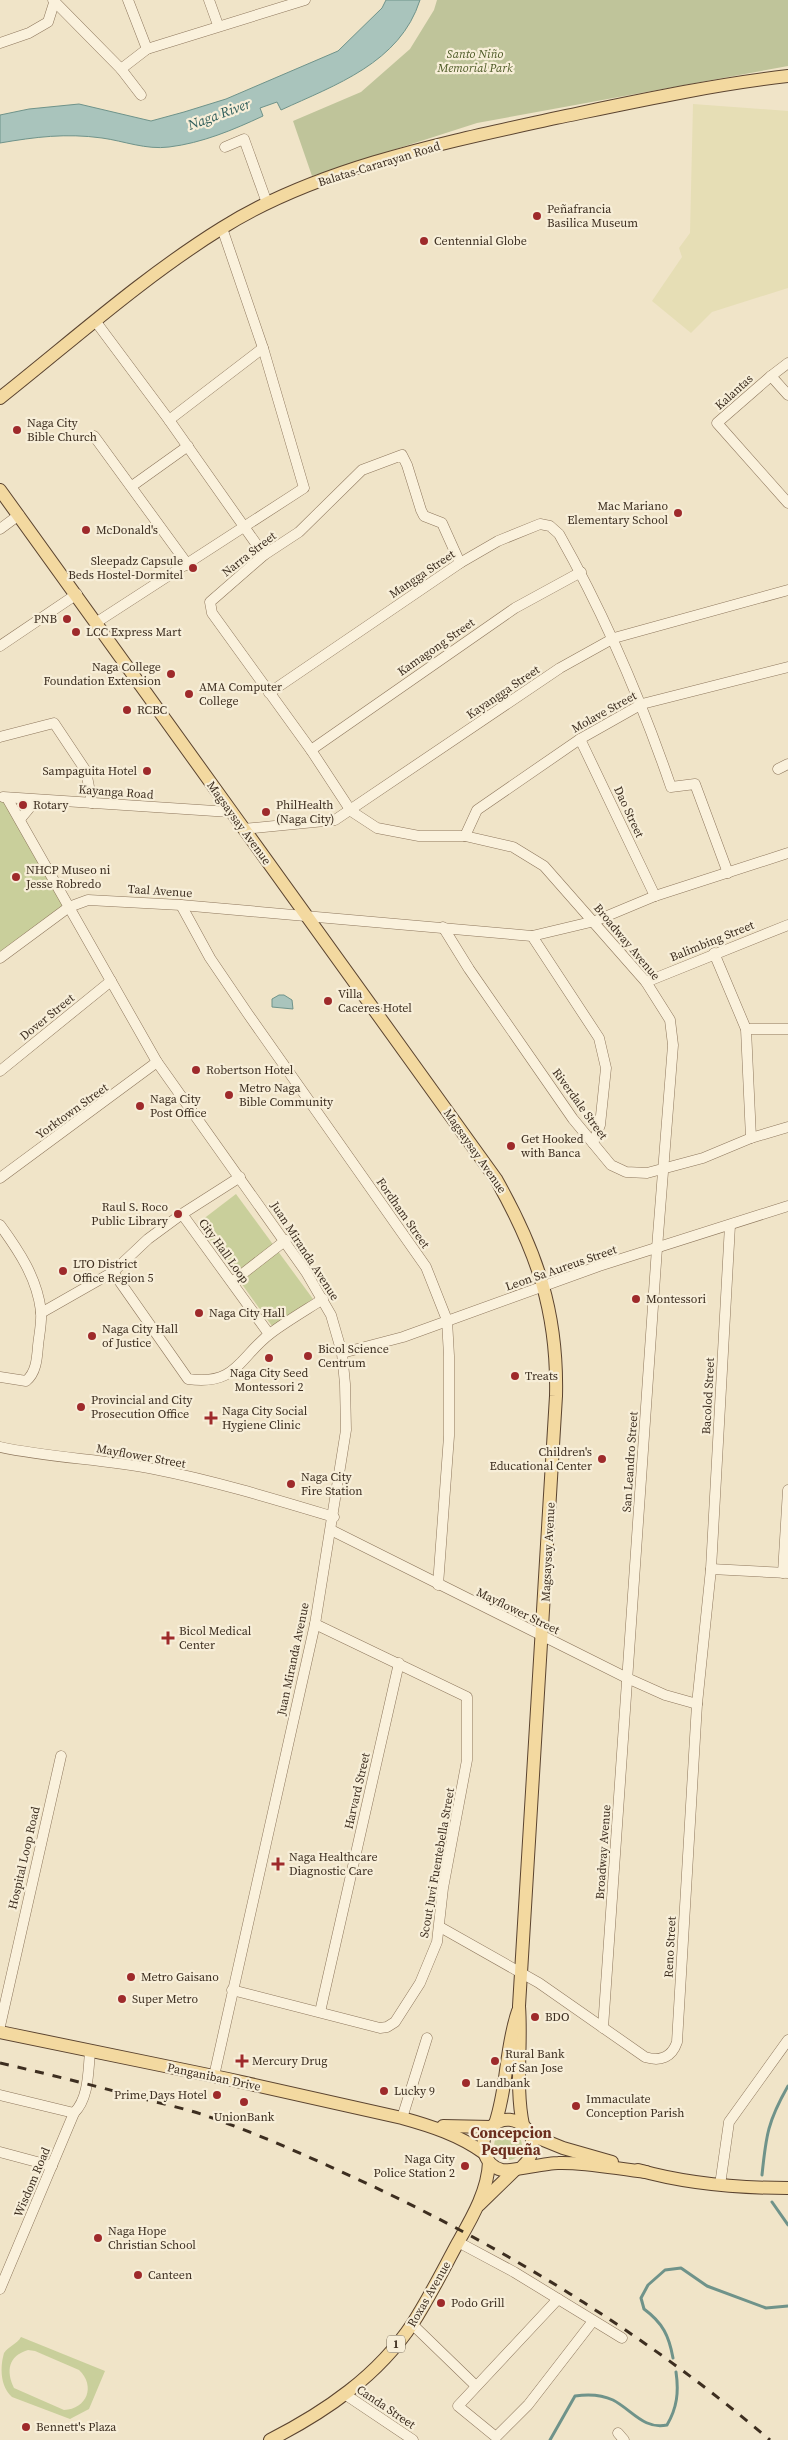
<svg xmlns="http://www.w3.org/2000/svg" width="788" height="2440" viewBox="0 0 788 2440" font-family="'Source Serif 4',serif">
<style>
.farmland{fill:#e6deb5}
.green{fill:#c9cf9b;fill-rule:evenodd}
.cemetery{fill:#bfc49a}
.water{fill:#a9c4bc;stroke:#6f938a}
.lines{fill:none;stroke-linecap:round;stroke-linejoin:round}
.stream{stroke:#6f938a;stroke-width:3}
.minor-casing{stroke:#8d765c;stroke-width:11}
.major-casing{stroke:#5b4430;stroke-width:14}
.minor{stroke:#faf1dc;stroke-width:10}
.major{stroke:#f3d9a0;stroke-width:12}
.rail{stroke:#3d2e20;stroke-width:3;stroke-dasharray:9 9;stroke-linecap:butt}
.poi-dot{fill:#9e2a2b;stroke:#f7eed8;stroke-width:2}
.labels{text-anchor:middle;stroke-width:4.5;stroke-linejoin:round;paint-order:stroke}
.shield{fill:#f7eed8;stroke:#756857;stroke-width:1}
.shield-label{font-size:11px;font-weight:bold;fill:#3d2e20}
.park-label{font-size:12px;font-style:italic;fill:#4d5a26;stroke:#f7eed8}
.street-label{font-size:12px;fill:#3d2e20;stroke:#f7eed8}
.poi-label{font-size:12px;fill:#3d2e20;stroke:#f7eed8;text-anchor:start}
.water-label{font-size:14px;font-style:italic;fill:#2f5d5a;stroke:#f7eed8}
.quarter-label{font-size:15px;font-weight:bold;fill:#6b2e1e;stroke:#f7eed8}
</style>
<rect width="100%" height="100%" fill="#f0e4c8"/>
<!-- farmland -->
<polygon class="farmland" points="693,104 788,111 788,288 712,312 691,333 652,301 682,257 679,248 690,233"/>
<!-- green -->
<g class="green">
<polygon points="0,797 7,798 69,907 0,957"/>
<polygon points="236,1194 313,1299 272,1326 198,1223"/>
<circle cx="508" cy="2146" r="14"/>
<path d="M21 2337 105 2371 89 2409 70 2419 12 2397C0 2386 0 2367 4 2353 9 2346 17 2344 21 2337ZM28 2350 35 2351 79 2370C96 2386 87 2409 64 2410L14 2388C6 2371 8 2356 28 2350Z"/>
</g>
<!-- cemetery -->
<polygon class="cemetery" points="437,0 788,0 788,66 477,123 312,176 293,121 361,92 410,49 434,10"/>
<!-- water -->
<g class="water">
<path d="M386 0H420C400 63 335 85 281 110L277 102 260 108 263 116C233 130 202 143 169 147 146 150 124 141 102 138 66 133 35 137 0 143V115L29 109 79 104 151 121 184 112 226 99 338 51 382 8Z"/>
<polygon points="279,995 284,995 292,1000 293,1009 272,1007 272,999"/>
</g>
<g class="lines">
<!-- stream -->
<g class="stream">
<path d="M762 2175C766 2135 768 2121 788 2086"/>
<polyline points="772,2202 788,2225"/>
<path d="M673 2358C669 2336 663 2323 644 2309L641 2298 648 2285 665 2270 681 2268 707 2286 766 2308 788 2306"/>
<path d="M550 2440 575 2396C588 2394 600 2394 613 2400 632 2410 644 2430 667 2425 677 2408 679 2392 676 2372"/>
</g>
<!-- minor casing -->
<g class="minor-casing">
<g id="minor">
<polyline points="53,0 121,69 147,49 305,0"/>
<polyline points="128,0 147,49"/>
<polyline points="209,0 218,25"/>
<polyline points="0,43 29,33 48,22 54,3"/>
<polyline points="121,69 141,95"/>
<polyline points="225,147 244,139 267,203"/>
<polyline points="96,322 169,420 264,555"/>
<polyline points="788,363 771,376 717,423 788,503"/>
<polyline points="771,376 788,395"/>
<polyline points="169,420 263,348"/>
<polyline points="94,436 188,565"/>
<polyline points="132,486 188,446"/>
<polyline points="0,529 19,515"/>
<polyline points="460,563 442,523 424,516 421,510 407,465 402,455 362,470 299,532 264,555 210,602 212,613 311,750 351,811 377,828 419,836 465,836 513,847 544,866 646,982 670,1020 673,1045 657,1248 603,2028"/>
<polyline points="97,622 304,488 263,348 222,228"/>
<polyline points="0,646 77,594"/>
<path d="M269 693 460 563 498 541 540 524 550 526 559 534C606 617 640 697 671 787L695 784 728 873"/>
<polyline points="0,737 54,723 86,771 92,803"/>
<polyline points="580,739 655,896"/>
<polyline points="311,750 515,608 581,572"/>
<polyline points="778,769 788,764"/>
<polyline points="3,797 230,812"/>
<polyline points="7,798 157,1062 306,1272 331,1315 342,1353 345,1384 346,1430 315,1624 214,2076"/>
<polyline points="21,818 36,800"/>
<polyline points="243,829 335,820 560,668 614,638 788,590"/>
<polyline points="465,836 477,810 580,739 642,704 788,667"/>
<polyline points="181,905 210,958 248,1014 426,1267 447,1320 449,1356 449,1436 438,1585"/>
<polyline points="443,927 469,969 573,1119 611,1165 626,1172 647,1173 703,1158 751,1138 788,1127"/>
<polyline points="532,936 599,1038 606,1068 600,1125 593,1143"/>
<polyline points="714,953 746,1029 751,1138"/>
<polyline points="0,958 69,907 88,900 181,905 532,936 595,921 655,896 788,853"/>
<polyline points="646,982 788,925"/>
<polyline points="746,1029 788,1029"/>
<polyline points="0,1071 111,981"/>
<polyline points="240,1177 182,1214 269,1334"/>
<polyline points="0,1178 157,1062"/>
<path d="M0 1225C19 1251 37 1278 41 1311 42 1323 39 1335 38 1346 37 1359 36 1373 26 1381L0 1377"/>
<path d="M113 1272 188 1379C237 1386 239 1357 271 1333 287 1321 306 1310 323 1299"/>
<polyline points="232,1282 286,1240"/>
<polyline points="41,1313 113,1272 148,1239 182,1214"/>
<polyline points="342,1353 403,1337 599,1266 788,1206"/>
<path d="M0 1447C50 1458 103 1459 154 1469 215 1481 274 1499 334 1517"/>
<polyline points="331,1530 627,1678 665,1695 697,1704"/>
<polyline points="711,1569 788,1573"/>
<polyline points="783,1573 788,1490"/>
<path d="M440 1927 539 1983 645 2057C661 2062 672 2057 677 2042L697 1704 711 1569 730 1225"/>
<polyline points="232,1990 380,2028 387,2027 395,2022 420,1983 437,1942 443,1888 467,1760 467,1697 315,1624"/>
<polyline points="320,2012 399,1663"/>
<polyline points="0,2026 61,1756"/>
<polyline points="0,2095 74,2113"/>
<polyline points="402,2118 427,2038"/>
<polyline points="0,2152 52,2166"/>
<polyline points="720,2185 729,2122 788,2040"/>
<polyline points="458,2242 514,2272 622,2338"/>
<path d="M0 2289 74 2113C89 2098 88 2072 90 2052"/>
<polyline points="558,2299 458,2406 496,2437 528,2405 593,2321"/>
<polyline points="412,2324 476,2386"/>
<polyline points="346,2395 413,2440"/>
<polyline points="618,2433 624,2440"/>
</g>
</g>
<!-- major casing -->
<g class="major-casing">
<g id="major">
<path d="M0 398C72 341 143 277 222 228 317 168 447 142 556 118 633 102 710 85 788 76"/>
<path d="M0 490 496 1179C537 1252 558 1312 556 1396L519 2006C522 2046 515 2086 523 2125"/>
<path d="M0 2032 228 2079 402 2118C431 2126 459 2135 484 2153"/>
<path d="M495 2124C508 2086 505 2048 518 2011"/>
<polyline points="443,2126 491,2127"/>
<polyline points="531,2135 563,2148 612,2162"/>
<path d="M522 2167C551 2140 514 2104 491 2127 477 2141 483 2165 502 2170 511 2172 544 2163 558 2163 587 2162 617 2169 646 2172"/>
<path d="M638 2170C687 2184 738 2188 788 2188"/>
<polyline points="479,2205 515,2170"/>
<path d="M270 2440C325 2412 378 2376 413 2323 429 2298 442 2272 456 2246 470 2221 488 2192 489 2162"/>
</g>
</g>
<!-- minor -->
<use href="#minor" class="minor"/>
<!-- major -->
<use href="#major" class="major"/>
<!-- rail -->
<path class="rail" d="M0 2063C48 2074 96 2086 144 2099 167 2105 192 2110 215 2119 263 2136 309 2157 355 2178 505 2247 644 2333 770 2440"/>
</g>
<!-- markers -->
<g class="poi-dot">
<circle cx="537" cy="216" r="5"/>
<circle cx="424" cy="241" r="5"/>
<circle cx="17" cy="430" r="5"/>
<circle cx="678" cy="513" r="5"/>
<circle cx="86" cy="530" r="5"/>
<circle cx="193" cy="568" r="5"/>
<circle cx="67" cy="619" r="5"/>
<circle cx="76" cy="632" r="5"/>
<circle cx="171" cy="674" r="5"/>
<circle cx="189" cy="694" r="5"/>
<circle cx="127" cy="710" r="5"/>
<circle cx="147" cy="771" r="5"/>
<circle cx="23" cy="805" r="5"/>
<circle cx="266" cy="812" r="5"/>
<circle cx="16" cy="877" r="5"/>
<circle cx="328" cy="1001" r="5"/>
<circle cx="196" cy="1070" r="5"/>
<circle cx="229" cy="1095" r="5"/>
<circle cx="140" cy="1106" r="5"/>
<circle cx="511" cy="1146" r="5"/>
<circle cx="178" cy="1214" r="5"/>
<circle cx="63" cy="1271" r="5"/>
<circle cx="636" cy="1299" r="5"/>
<circle cx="199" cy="1313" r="5"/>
<circle cx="92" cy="1336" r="5"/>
<circle cx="308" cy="1356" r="5"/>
<circle cx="269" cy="1358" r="5"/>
<circle cx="515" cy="1376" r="5"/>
<circle cx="81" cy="1407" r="5"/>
<path d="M208.5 1410.5h5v5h5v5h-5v5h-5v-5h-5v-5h5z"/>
<circle cx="602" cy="1459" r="5"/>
<circle cx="291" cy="1484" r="5"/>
<path d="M165.5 1630.5h5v5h5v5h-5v5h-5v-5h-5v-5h5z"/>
<path d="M275.5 1856.5h5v5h5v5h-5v5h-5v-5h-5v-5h5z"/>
<circle cx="131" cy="1977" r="5"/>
<circle cx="122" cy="1999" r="5"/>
<circle cx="535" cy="2017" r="5"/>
<path d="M239.5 2053.5h5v5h5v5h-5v5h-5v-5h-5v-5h5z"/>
<circle cx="495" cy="2061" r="5"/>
<circle cx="466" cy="2083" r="5"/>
<circle cx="384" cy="2091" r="5"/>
<circle cx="217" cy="2095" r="5"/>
<circle cx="244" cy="2102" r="5"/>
<circle cx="576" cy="2106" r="5"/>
<circle cx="465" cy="2166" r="5"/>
<circle cx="98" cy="2238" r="5"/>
<circle cx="138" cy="2275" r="5"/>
<circle cx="441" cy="2303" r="5"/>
<circle cx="26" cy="2427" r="5"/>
</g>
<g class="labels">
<!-- shield labels -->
<rect class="shield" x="387" y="2335.5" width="18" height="17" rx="4"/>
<g class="shield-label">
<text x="396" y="2348">1</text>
</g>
<!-- park labels -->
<g class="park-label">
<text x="475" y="58">Santo Niño<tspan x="475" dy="14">Memorial Park</tspan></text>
</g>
<!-- street labels -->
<g class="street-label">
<text transform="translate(379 164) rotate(-17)" y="4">Balatas-Cararayan Road</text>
<text transform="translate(734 392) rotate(-42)" y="4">Kalantas</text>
<text transform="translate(249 554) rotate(-38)" y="4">Narra Street</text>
<text transform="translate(422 574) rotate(-34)" y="4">Mangga Street</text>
<text transform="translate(436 647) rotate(-35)" y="4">Kamagong Street</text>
<text transform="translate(503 692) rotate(-34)" y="4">Kayangga Street</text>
<text transform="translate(604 712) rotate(-29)" y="4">Molave Street</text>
<text transform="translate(116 792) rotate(4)" y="4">Kayanga Road</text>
<text transform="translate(629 812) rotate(65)" y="4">Dao Street</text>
<text transform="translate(239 823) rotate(54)" y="4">Magsaysay Avenue</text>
<text transform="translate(160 891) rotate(4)" y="4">Taal Avenue</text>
<text transform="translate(712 941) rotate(-22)" y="4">Balimbing Street</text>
<text transform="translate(627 942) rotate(50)" y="4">Broadway Avenue</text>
<text transform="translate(47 1017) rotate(-39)" y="4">Dover Street</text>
<text transform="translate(580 1104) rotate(54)" y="4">Riverdale Street</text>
<text transform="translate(72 1111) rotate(-36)" y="4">Yorktown Street</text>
<text transform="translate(475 1151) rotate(55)" y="4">Magsaysay Avenue</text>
<text transform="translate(403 1213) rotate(55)" y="4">Fordham Street</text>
<text transform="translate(224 1251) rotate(54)" y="4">City Hall Loop</text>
<text transform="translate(305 1251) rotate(57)" y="4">Juan Miranda Avenue</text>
<text transform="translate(561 1268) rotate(-19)" y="4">Leon Sa Aureus Street</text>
<text transform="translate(708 1396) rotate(-87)" y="4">Bacolod Street</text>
<text transform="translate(141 1456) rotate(10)" y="4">Mayflower Street</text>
<text transform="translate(630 1462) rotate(-86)" y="4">San Leandro Street</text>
<text transform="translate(548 1552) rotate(-87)" y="4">Magsaysay Avenue</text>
<text transform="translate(518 1611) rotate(26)" y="4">Mayflower Street</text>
<text transform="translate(293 1659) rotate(-78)" y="4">Juan Miranda Avenue</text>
<text transform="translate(357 1791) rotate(-77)" y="4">Harvard Street</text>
<text transform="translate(603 1852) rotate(-86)" y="4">Broadway Avenue</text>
<text transform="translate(24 1858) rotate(-77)" y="4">Hospital Loop Road</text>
<text transform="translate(437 1863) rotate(-80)" y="4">Scout Juvi Fuentebella Street</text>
<text transform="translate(670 1947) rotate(-87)" y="4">Reno Street</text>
<text transform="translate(214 2077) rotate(12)" y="4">Panganiban Drive</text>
<text transform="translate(32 2182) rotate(-67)" y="4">Wisdom Road</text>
<text transform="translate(429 2294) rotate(-60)" y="4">Roxas Avenue</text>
<text transform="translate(386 2407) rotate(34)" y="4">Canda Street</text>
</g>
<!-- poi labels -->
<g class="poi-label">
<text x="547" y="213">Peñafrancia<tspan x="547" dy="14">Basilica Museum</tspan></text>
<text x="434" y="245">Centennial Globe</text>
<text x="27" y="427">Naga City<tspan x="27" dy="14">Bible Church</tspan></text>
<text x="668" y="510" text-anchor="end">Mac Mariano<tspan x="668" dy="14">Elementary School</tspan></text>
<text x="96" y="534">McDonald's</text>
<text x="183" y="565" text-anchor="end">Sleepadz Capsule<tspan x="183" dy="14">Beds Hostel-Dormitel</tspan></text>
<text x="57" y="623" text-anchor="end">PNB</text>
<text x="86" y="636">LCC Express Mart</text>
<text x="161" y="671" text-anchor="end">Naga College<tspan x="161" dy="14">Foundation Extension</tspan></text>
<text x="199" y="691">AMA Computer<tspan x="199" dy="14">College</tspan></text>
<text x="137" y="714">RCBC</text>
<text x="137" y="775" text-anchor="end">Sampaguita Hotel</text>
<text x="33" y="809">Rotary</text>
<text x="276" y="809">PhilHealth<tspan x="276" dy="14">(Naga City)</tspan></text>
<text x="26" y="874">NHCP Museo ni<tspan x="26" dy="14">Jesse Robredo</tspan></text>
<text x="338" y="998">Villa<tspan x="338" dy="14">Caceres Hotel</tspan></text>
<text x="206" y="1074">Robertson Hotel</text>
<text x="239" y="1092">Metro Naga<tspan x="239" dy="14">Bible Community</tspan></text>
<text x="150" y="1103">Naga City<tspan x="150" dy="14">Post Office</tspan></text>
<text x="521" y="1143">Get Hooked<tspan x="521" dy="14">with Banca</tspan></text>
<text x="168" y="1211" text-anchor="end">Raul S. Roco<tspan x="168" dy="14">Public Library</tspan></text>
<text x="73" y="1268">LTO District<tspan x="73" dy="14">Office Region 5</tspan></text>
<text x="646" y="1303">Montessori</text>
<text x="209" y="1317">Naga City Hall</text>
<text x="102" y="1333">Naga City Hall<tspan x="102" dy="14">of Justice</tspan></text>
<text x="318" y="1353">Bicol Science<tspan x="318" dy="14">Centrum</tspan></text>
<text x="269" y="1377" text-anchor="middle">Naga City Seed<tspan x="269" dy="14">Montessori 2</tspan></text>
<text x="525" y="1380">Treats</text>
<text x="91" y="1404">Provincial and City<tspan x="91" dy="14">Prosecution Office</tspan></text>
<text x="222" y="1415">Naga City Social<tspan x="222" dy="14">Hygiene Clinic</tspan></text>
<text x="592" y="1456" text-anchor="end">Children's<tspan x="592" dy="14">Educational Center</tspan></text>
<text x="301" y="1481">Naga City<tspan x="301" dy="14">Fire Station</tspan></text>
<text x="179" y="1635">Bicol Medical<tspan x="179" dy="14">Center</tspan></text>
<text x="289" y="1861">Naga Healthcare<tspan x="289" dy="14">Diagnostic Care</tspan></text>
<text x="141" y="1981">Metro Gaisano</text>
<text x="132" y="2003">Super Metro</text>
<text x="545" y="2021">BDO</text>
<text x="505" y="2058">Rural Bank<tspan x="505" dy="14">of San Jose</tspan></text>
<text x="252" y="2065">Mercury Drug</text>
<text x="476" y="2087">Landbank</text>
<text x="394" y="2095">Lucky 9</text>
<text x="207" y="2099" text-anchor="end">Prime Days Hotel</text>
<text x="586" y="2103">Immaculate<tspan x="586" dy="14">Conception Parish</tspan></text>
<text x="244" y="2121" text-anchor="middle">UnionBank</text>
<text x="455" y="2163" text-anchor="end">Naga City<tspan x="455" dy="14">Police Station 2</tspan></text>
<text x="108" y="2235">Naga Hope<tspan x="108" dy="14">Christian School</tspan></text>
<text x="148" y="2279">Canteen</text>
<text x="451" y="2307">Podo Grill</text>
<text x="36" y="2431">Bennett's Plaza</text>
</g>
<!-- water labels -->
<g class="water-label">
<text transform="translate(219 114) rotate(-20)" y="5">Naga River</text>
</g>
<!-- quarter labels -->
<g class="quarter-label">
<text x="511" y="2138">Concepcion<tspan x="511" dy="17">Pequeña</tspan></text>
</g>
</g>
</svg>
